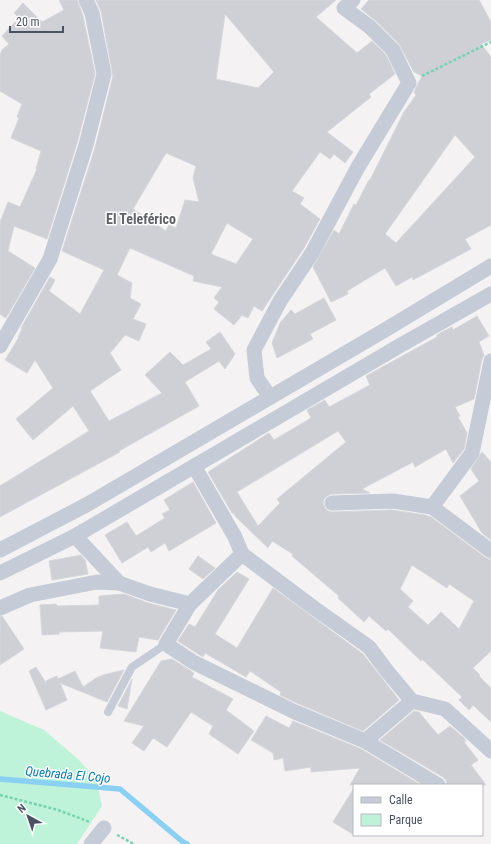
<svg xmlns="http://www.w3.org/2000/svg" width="491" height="844" viewBox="0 0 491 844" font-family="'Roboto Condensed',sans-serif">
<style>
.green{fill:#bff3d9}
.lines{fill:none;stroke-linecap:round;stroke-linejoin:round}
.stream{stroke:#8ad0f2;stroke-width:5.5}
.building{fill:#ced0d6;stroke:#d6d7dd;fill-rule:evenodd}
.path{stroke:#74d3b0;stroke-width:2.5;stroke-dasharray:3 2;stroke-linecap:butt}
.service{stroke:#c5ccd7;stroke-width:8}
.minor{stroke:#c5ccd7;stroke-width:15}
.labels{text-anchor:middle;stroke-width:3;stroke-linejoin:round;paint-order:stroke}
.water-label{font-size:13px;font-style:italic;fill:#037db9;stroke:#fff}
.quarter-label{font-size:14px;font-weight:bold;fill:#5e6167;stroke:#fff}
</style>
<rect width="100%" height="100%" fill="#f4f2f2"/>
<!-- green -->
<polygon class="green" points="0,711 44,730 79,760 96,779 102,806 77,844 0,844"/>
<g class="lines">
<!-- stream -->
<polyline class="stream" points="0,779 120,789 183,842 187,844"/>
</g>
<!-- building -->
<g class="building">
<polygon points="59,0 77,0 83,16 95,74 77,143 47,239 14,226 8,251 35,268 6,318 0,314 0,222 8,202 20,207 37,169 36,169 41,151 11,138 19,118 17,117 22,104 0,91 0,54 2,50 9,44 2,36 19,18 14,13 23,3 42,22 64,10"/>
<path d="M96 0H336L316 17 357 53 372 41 386 55 395 74 369 94 371 97 327 132 353 152 345 163 334 154 330 159 320 152 292 191 304 198 300 204 320 219 304 248 262 311 254 306 248 318 242 315 234 325 214 309 219 302 214 298 222 287 193 281 194 276 130 248 117 275 132 283 130 298 141 304 133 319 146 324 139 341 125 335 110 353 121 370 90 391 109 421 162 393 145 375 170 352 183 365 211 349 206 342 220 332 235 354 225 369 219 361 185 382 199 406 119 451 120 452 0 517V486L89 431 73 406 33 440 16 419 53 388 35 360 27 373 5 360 19 337H18L22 329 21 328 50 277 55 280 49 291 80 314 104 270 62 251 95 148 113 76 101 11ZM225 14 274 72 258 88 216 79ZM166 153 196 166 193 178 199 202 185 200 176 228 169 225 166 231 133 209ZM227 223 253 239 236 264 211 254Z"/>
<path d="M369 0H479L491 22V40L481 44 491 57V225L465 239 471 249 413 280 412 277 396 286 385 268 347 291 348 294 331 302 313 267 334 230 339 234 354 204 356 205 369 180H370L404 112 416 95 414 92 422 76 414 72 399 44 376 21 361 9ZM455 135 475 157 396 243 385 234Z"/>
<polygon points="324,298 336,320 310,334 313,339 277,358 272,343 280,323 291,310 295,314"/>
<path d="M477 316 489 336 479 342 484 355 482 359 474 399 455 407 460 416 458 417 467 433 464 449 453 463 446 449 415 467 413 462 362 489 370 493 331 494 327 496 324 499 323 503 325 508 328 511 332 512 392 510 425 515 431 517 486 558 491 560V651L473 668 480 675 479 676 491 688V722L473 705 469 710 459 700 462 697 422 659 421 661 388 629 386 631 369 616 364 622 338 598 339 596 292 556 293 554 272 541 268 548 236 517 233 513H232L208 472 269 433 274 440 311 418 307 410 325 400 329 407 370 385 366 376 437 337V335L442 332 452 327 453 330ZM338 431 346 442 277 499 280 503 258 526 237 492ZM412 565 447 588 449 584 474 601 459 629 441 612 428 625 408 607 413 601 400 589Z"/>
<polygon points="482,452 491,462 491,540 482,533 460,496 479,481 471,469"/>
<polygon points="193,482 216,523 169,551 165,543 151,552 148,547 122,563 105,535 127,522 136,536 165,518 162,514 170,510 164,500"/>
<polygon points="81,555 85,560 88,574 52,580 49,561"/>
<polygon points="198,556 215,568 203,579 189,569"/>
<polygon points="237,572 249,579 215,634 237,648 273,588 363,654 399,700 363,731 299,704 280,695 281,692 250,671 246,677 205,653 203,657 198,654 178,641 189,624 195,627 218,590"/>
<polygon points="124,594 148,603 176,610 158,640 139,637 136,652 100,648 103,631 59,632 59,634 42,635 40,605 56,604 57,606 99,605 99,596"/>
<polygon points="2,616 24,649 0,665 0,617"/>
<polygon points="172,659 194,673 192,677 233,699 226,710 254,731 238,754 209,734 213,726 191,712 167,747 153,738 144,751 132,743 144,726 124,721 161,661"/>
<polygon points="36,667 46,683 46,681 57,676 58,679 75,671 83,687 96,678 103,675 124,670 107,702 60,683 67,700 46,710 29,671"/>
<polygon points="132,679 127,709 118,706"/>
<polygon points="414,711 419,712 438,735 450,726 464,738 466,741 464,742 478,760 471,765 486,785 447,785 446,780 443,777 380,740"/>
<polygon points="266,716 289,728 293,721 361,749 421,785 350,785 360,768 311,772 311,767 285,771 283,758 274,760 273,753 251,740"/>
<polygon points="354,788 354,835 333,822"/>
</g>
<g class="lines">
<!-- path -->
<g class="path">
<polyline points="422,76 491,42"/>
<polyline points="0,795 58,810 90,822"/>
<polyline points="117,835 134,844"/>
</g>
<!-- service -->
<polyline class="service" points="108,712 132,667 166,644"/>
<!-- minor -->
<g class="minor">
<polyline points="0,346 50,259 86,145 104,74 92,13 86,0"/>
<polyline points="270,397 257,378 254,350 280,301 312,253 358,167 409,83 393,50 370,27 344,8 353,0"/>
<polyline points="194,466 235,537 242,554 314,608 369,647 387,671 412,701 445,709 491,751"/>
<polyline points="332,503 393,501 432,507 491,551"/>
<polyline points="432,507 472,453 491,361"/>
<polyline points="75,536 119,583 150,594 190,604"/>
<polyline points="0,550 88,504 390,327 491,266"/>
<polyline points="242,554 190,604 166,644 193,662 295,712 365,741 438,785"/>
<polyline points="0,573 75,536 401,345 491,294"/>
<polyline points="0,608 30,595 97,582 119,583"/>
<polyline points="365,741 412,701"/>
<polyline points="91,844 104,828"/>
</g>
</g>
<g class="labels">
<!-- water labels -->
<g class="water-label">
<text transform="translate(68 774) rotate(5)" y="5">Quebrada El Cojo</text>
</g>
<!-- quarter labels -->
<g class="quarter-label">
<text x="141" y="224">El Teleférico</text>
</g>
</g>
<!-- legend -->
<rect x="353" y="784" width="130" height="52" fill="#ffffff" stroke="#b6bac0"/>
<rect x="361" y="797" width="20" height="6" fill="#c5ccd7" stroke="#b6bac0"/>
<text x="389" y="804" font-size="12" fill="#485261">Calle</text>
<rect x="361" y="814" width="20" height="12" fill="#bff3d9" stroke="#b6bac0"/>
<text x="389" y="824" font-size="12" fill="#485261">Parque</text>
<!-- north arrow -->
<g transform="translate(28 816) rotate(320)" stroke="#ffffff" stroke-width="3" paint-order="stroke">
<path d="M0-3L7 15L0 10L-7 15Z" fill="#485261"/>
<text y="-6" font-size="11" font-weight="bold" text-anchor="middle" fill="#485261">N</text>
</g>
<!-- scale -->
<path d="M10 26v6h53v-6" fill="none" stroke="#485261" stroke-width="2"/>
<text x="16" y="26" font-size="12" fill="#485261" stroke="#ffffff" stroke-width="3" paint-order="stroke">20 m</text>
</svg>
